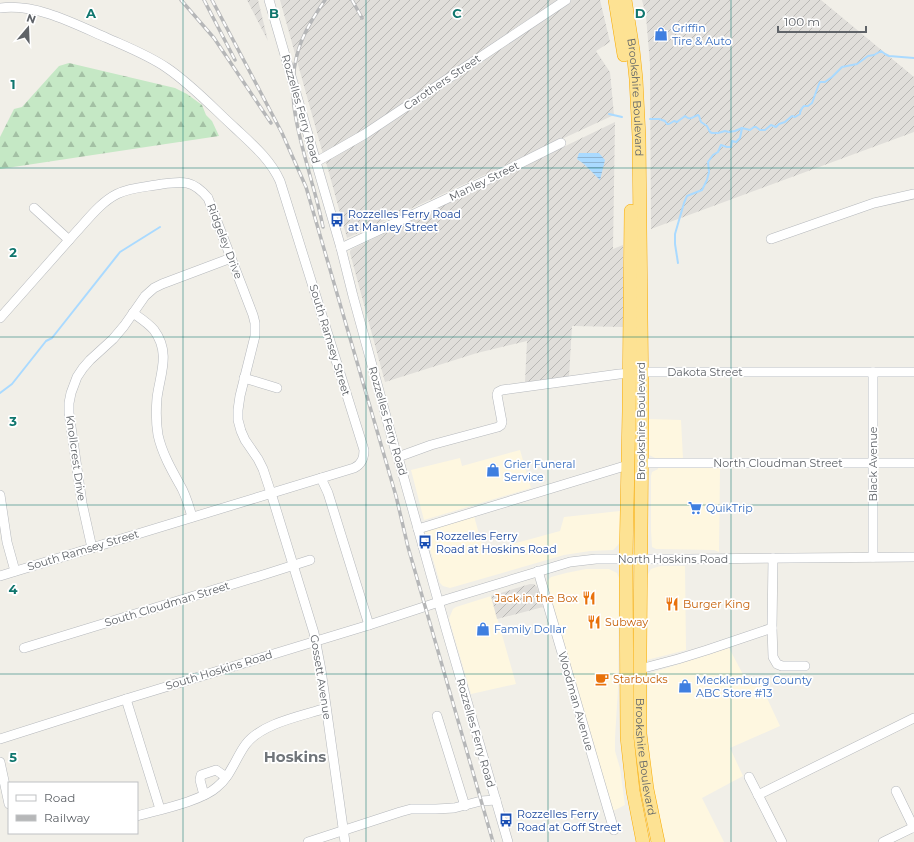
<svg xmlns="http://www.w3.org/2000/svg" width="914" height="842" viewBox="0 0 914 842" font-family="Montserrat,sans-serif">
<style>
.commercial{fill:#fef7e0}
.industrial{fill:url(#industrial-furrows)}
.forest{fill:url(#forest-firs)}
.water{fill:url(#water-rules)}
.lines{fill:none;stroke-linecap:round;stroke-linejoin:round}
.stream{stroke:#aadaff;stroke-width:2}
.minor-casing{stroke:#b5b8bc;stroke-width:10}
.highway-casing{stroke:#f9ab00;stroke-width:14}
.minor{stroke:#fff;stroke-width:9}
.highway{stroke:#fde293;stroke-width:13}
.rail-casing{stroke:#b6b7b8;stroke-width:3.5}
.rail{stroke:#fff;stroke-width:2;stroke-dasharray:6;stroke-linecap:butt}
.grid{fill:none;stroke:#0f766e;stroke-width:1;stroke-opacity:0.55}
.labels{text-anchor:middle;stroke-width:3.5;stroke-linejoin:round;paint-order:stroke}
.shop-label{font-size:11px;fill:#366cbe;stroke:#fff;text-anchor:start}
.street-label{font-size:11px;fill:#5f6368;stroke:#fff}
.transit-label{font-size:11px;fill:#164399;stroke:#fff;text-anchor:start}
.food-label{font-size:11px;fill:#c56008;stroke:#fff;text-anchor:start}
.district-label{font-size:15px;font-weight:bold;fill:#70757a;stroke:#fff}
.grid-label{font-size:13px;text-anchor:middle;font-weight:bold;fill:#0f766e;stroke:#fff;stroke-width:3.5;stroke-linejoin:round;paint-order:stroke}
</style>
<defs>
<pattern id="industrial-furrows" width="10" height="10" patternUnits="userSpaceOnUse"><rect width="10" height="10" fill="#e0deda"/><path d="M-1 1l2-2M0 10L10 0M9 11l2-2" fill="none" stroke="#b9b8b5"/></pattern>
<pattern id="forest-firs" width="22" height="20" patternUnits="userSpaceOnUse"><rect width="22" height="20" fill="#c5e8c5"/><path d="M5 1l3.5 6h-7zM16 11l3.5 6h-7z" fill="#a3c0a4"/></pattern>
<pattern id="water-rules" width="6" height="5" patternUnits="userSpaceOnUse"><rect width="6" height="5" fill="#aadaff"/><path d="M0 2.5h6" fill="none" stroke="#8eb4d2"/></pattern>
</defs>
<rect width="100%" height="100%" fill="#f1efe8"/>
<!-- commercial -->
<g class="commercial">
<polygon points="648,419 681,420 683,459 655,458 649,455 648,451"/>
<polygon points="520,450 531,488 424,520 411,470 460,458 462,466"/>
<polygon points="658,468 720,468 719,552 714,550 656,549 652,547 651,531 651,476 652,472 658,469"/>
<polygon points="620,511 620,542 618,545 613,550 590,551 564,555 450,588 443,586 440,583 425,532 474,516 484,552 560,531 564,517"/>
<polygon points="661,566 685,566 686,650 647,660 647,578 648,574 651,569 657,567"/>
<polygon points="586,569 609,569 617,573 619,578 618,689 615,738 615,751 620,768 625,805 613,811 546,583 547,581 551,577 566,573"/>
<polygon points="491,596 516,684 471,694 449,619 450,616 453,609 456,607"/>
<polygon points="729,648 747,682 758,679 780,726 730,748 743,776 702,798 724,842 666,842 659,819 651,777 647,721 648,674"/>
</g>
<!-- industrial -->
<g class="industrial">
<polygon points="247,0 258,0 268,41"/>
<polygon points="280,0 558,0 489,45 441,79 349,139 323,154"/>
<polygon points="571,0 600,0 610,42 596,51 610,72 614,115 347,238 326,162"/>
<polygon points="642,0 821,0 914,77 914,132 651,229 650,64 646,16"/>
<polygon points="615,122 613,249 623,245 623,327 572,326 569,377 525,382 527,341 477,353 385,382 350,253 350,251 352,249"/>
<polygon points="530,584 534,584 537,587 543,607 497,619 491,596"/>
</g>
<!-- forest -->
<polygon class="forest" points="69,63 175,88 187,94 202,105 206,115 212,121 219,136 0,169 0,137 14,109 22,107 59,66"/>
<!-- water -->
<polygon class="water" points="579,153 599,153 605,160 600,180 584,164 577,159"/>
<g class="lines">
<!-- stream -->
<g class="stream">
<polyline points="609,114 622,117"/>
<path d="M650 119H659L665 121 667 124H669L674 121 677 122 685 116C691 121 692 117 698 115L699 116 701 122 707 126 710 132 712 133H718L725 131 729 132 735 131 742 128 750 130 754 127H756L760 130H765L771 125 776 127 779 124 785 122 792 116 795 117 800 114C800 111 802 108 804 106H808L812 103 819 84 820 82H825L832 77 842 67 857 64 868 56 874 55 881 51 885 54 889 56 914 58"/>
<polyline points="678,263 675,244 675,234 684,203 687,196 702,190 707,180 709,172 708,162 713,155 718,152 721,145 727,147 731,147 732,141 736,142 740,138 742,128"/>
<polyline points="0,393 12,384 46,341 52,338 120,252 160,227"/>
</g>
<!-- minor casing -->
<g class="minor-casing">
<g id="minor">
<polyline points="269,0 341,248 353,296 395,449 398,457 446,629 508,842"/>
<path d="M0 8C36 3 75 24 107 38 127 47 148 55 167 68 192 85 213 108 235 128 252 144 270 159 280 181L364 450C364 458 362 464 354 468L0 576"/>
<polyline points="316,162 365,134 566,0"/>
<polyline points="34,208 69,240"/>
<polyline points="771,239 874,203 914,194"/>
<polyline points="341,248 487,180 561,143"/>
<path d="M133 313C140 318 148 323 154 330 171 353 160 374 157 398 156 410 156 423 158 435 162 453 171 469 180 485 186 495 189 506 192 517"/>
<path d="M0 318C26 289 51 260 77 231 89 218 101 202 117 194 131 187 147 187 162 184 183 181 193 180 208 198L253 315 255 323V336L240 396 238 410V420L241 431 245 440 258 459 263 469 271 493 314 633 321 670 345 842"/>
<polyline points="244,378 277,388"/>
<polyline points="398,457 431,445 498,427 501,425 502,422 497,395 498,392 502,390 619,374 649,372 914,372"/>
<polyline points="642,463 914,463"/>
<polyline points="321,478 328,493 369,625"/>
<polyline points="0,495 7,542 15,571"/>
<polyline points="418,529 628,465"/>
<polyline points="92,548 82,503 69,413 69,403 71,393 77,377 83,368 90,360 113,339 124,326 145,296 154,288 162,284 231,258"/>
<polyline points="873,557 873,372"/>
<polyline points="773,558 772,628 773,657 777,664 782,666 805,666"/>
<polyline points="538,571 614,830"/>
<polyline points="24,648 266,574 310,560"/>
<polyline points="640,669 678,659 707,650 772,628"/>
<polyline points="126,699 160,809"/>
<polyline points="437,716 465,806"/>
<polyline points="0,739 126,699 369,625 448,599 570,562 596,559 688,559 914,557"/>
<polyline points="0,762 9,804"/>
<polyline points="749,777 782,842"/>
<polyline points="896,791 914,828"/>
<polyline points="204,795 200,780 201,775 216,770 226,777"/>
<polyline points="758,795 914,718"/>
<path d="M137 816C158 810 202 801 217 787 231 776 236 757 246 744 262 723 302 716 326 708"/>
<polyline points="308,842 400,812 411,809 436,809 454,808 481,801 496,800"/>
<polyline points="883,842 914,827"/>
</g>
</g>
<!-- highway casing -->
<g class="highway-casing">
<g id="highway">
<polyline points="615,0 624,55"/>
<path id="s1" d="M625 0 633 50 636 79 639 137 642 408 640 649V734L647 789 658 842"/>
<polyline points="631,211 629,411 626,559 627,737 633,791 643,842"/>
</g>
</g>
<!-- minor -->
<use href="#minor" class="minor"/>
<!-- highway -->
<use href="#highway" class="highway"/>
<!-- rail casing -->
<g class="rail-casing">
<g id="rail">
<polyline points="181,0 214,38 271,123"/>
<polyline points="204,0 235,60"/>
<polyline points="212,0 282,133 306,187 396,496 408,547 493,842"/>
<polyline points="352,0 362,18"/>
<path d="M323 227C320 212 316 197 312 183 300 137 284 95 299 48 305 30 315 15 325 0"/>
</g>
</g>
<!-- rail -->
<use href="#rail" class="rail"/>
</g>
<!-- grid -->
<path class="grid" d="M183 0V842M366 0V842M548 0V842M731 0V842M0 168H914M0 337H914M0 505H914M0 674H914"/>
<!-- icons -->
<defs>
<g id="shop-bare" transform="scale(1.08)"><path d="M-5-2.5h2.3a2.7 3.5 0 0 1 5.4 0H5L5.5 6h-11ZM-1.5-2.5h3a1.5 2.3 0 0 0-3 0Z" fill="#3f7fe0" stroke="#fff" stroke-width="2.5" paint-order="stroke"/></g>
<g id="bus-bare" transform="scale(1.08)"><path d="M-5-6H5V4H4V6H2V4H-2V6H-4V4H-5ZM-3.5-4V0h7V-4ZM-3.5 1.2v1.5H-2V1.2ZM2 1.2v1.5H3.5V1.2Z" fill="#1a4fb4" stroke="#fff" stroke-width="2.5" paint-order="stroke"/></g>
<g id="supermarket-bare" transform="scale(1.08)"><path d="M-6-5.5h2.5l.6 2H6L4.5 2H-2.5L-4.4-4H-6ZM-1.5 3.2a1.3 1.3 0 1 0 .1 0ZM3 3.2a1.3 1.3 0 1 0 .1 0Z" fill="#3f7fe0" stroke="#fff" stroke-width="2.5" paint-order="stroke"/></g>
<g id="restaurant-bare" transform="scale(1.08)"><path d="M-5-6h1v4h1v-4h1v4h1v-4h1v5L-1.5 .5V6h-2V.5L-5-1ZM5-6V6H3V1.5H1.5Q1.5-4 5-6Z" fill="#e8710a" stroke="#fff" stroke-width="2.5" paint-order="stroke"/></g>
<g id="cafe-bare" transform="scale(1.08)"><path d="M-5.5-4.5H6V0H3Q3 3.5 0 3.5H-2.5Q-5.5 3.5-5.5 0ZM3-3.2v2h1.7v-2ZM-6 4.5H4V6H-6Z" fill="#e8710a" stroke="#fff" stroke-width="2.5" paint-order="stroke"/></g>
</defs>
<g fill-rule="evenodd">
<use href="#shop-bare" x="661" y="34"/>
<use href="#bus-bare" x="337" y="220"/>
<use href="#shop-bare" x="493" y="470"/>
<use href="#supermarket-bare" x="695" y="508"/>
<use href="#bus-bare" x="425" y="542"/>
<use href="#restaurant-bare" x="589" y="598"/>
<use href="#restaurant-bare" x="672" y="604"/>
<use href="#restaurant-bare" x="594" y="622"/>
<use href="#shop-bare" x="483" y="629"/>
<use href="#cafe-bare" x="602" y="679"/>
<use href="#shop-bare" x="685" y="686"/>
<use href="#bus-bare" x="506" y="820"/>
</g>
<g class="labels">
<!-- shop labels -->
<g class="shop-label">
<text x="672" y="32">Griffin<tspan x="672" dy="13">Tire &amp; Auto</tspan></text>
<text x="504" y="468">Grier Funeral<tspan x="504" dy="13">Service</tspan></text>
<text x="706" y="512">QuikTrip</text>
<text x="494" y="633">Family Dollar</text>
<text x="696" y="684">Mecklenburg County<tspan x="696" dy="13">ABC Store #13</tspan></text>
</g>
<!-- street labels -->
<g class="street-label">
<text transform="translate(442 82) rotate(-34)" y="4">Carothers Street</text>
<text dy="4" stroke="none"><textPath href="#s1" startOffset="98">Brookshire Boulevard</textPath></text>
<text transform="translate(301 109) rotate(74)" y="4">Rozzelles Ferry Road</text>
<text transform="translate(484 181) rotate(-26)" y="4">Manley Street</text>
<text transform="translate(225 241) rotate(69)" y="4">Ridgeley Drive</text>
<text transform="translate(330 340) rotate(73)" y="4">South Ramsey Street</text>
<text x="705" y="376">Dakota Street</text>
<text transform="translate(388 421) rotate(74)" y="4">Rozzelles Ferry Road</text>
<text transform="translate(641 421) rotate(-90)" y="4">Brookshire Boulevard</text>
<text transform="translate(76 458) rotate(82)" y="4">Knollcrest Drive</text>
<text x="778" y="467">North Cloudman Street</text>
<text transform="translate(873 464) rotate(-90)" y="4">Black Avenue</text>
<text transform="translate(83 550) rotate(-17)" y="4">South Ramsey Street</text>
<text x="673" y="563">North Hoskins Road</text>
<text transform="translate(167 604) rotate(-17)" y="4">South Cloudman Street</text>
<text transform="translate(219 670) rotate(-17)" y="4">South Hoskins Road</text>
<text transform="translate(321 677) rotate(81)" y="4">Gossett Avenue</text>
<text transform="translate(576 701) rotate(74)" y="4">Woodman Avenue</text>
<text transform="translate(476 733) rotate(74)" y="4">Rozzelles Ferry Road</text>
<text dy="4" stroke="none"><textPath href="#s1" startOffset="758">Brookshire Boulevard</textPath></text>
</g>
<!-- transit labels -->
<g class="transit-label">
<text x="348" y="218">Rozzelles Ferry Road<tspan x="348" dy="13">at Manley Street</tspan></text>
<text x="436" y="540">Rozzelles Ferry<tspan x="436" dy="13">Road at Hoskins Road</tspan></text>
<text x="517" y="818">Rozzelles Ferry<tspan x="517" dy="13">Road at Goff Street</tspan></text>
</g>
<!-- food labels -->
<g class="food-label">
<text x="578" y="602" text-anchor="end">Jack in the Box</text>
<text x="683" y="608">Burger King</text>
<text x="605" y="626">Subway</text>
<text x="613" y="683">Starbucks</text>
</g>
<!-- district labels -->
<g class="district-label">
<text x="295" y="762">Hoskins</text>
</g>
</g>
<g class="grid-label">
<text x="91" y="18">A</text>
<text x="274" y="18">B</text>
<text x="457" y="18">C</text>
<text x="640" y="18">D</text>
<text x="13" y="89">1</text>
<text x="13" y="257">2</text>
<text x="13" y="426">3</text>
<text x="13" y="594">4</text>
<text x="13" y="762">5</text>
</g>
<!-- legend -->
<rect x="8" y="782" width="130" height="52" fill="#ffffff" stroke="#bfc1c3"/>
<rect x="16" y="795" width="20" height="6" fill="#ffffff" stroke="#bfc1c3"/>
<text x="44" y="802" font-size="12" fill="#5f6368">Road</text>
<rect x="16" y="815" width="20" height="6" fill="#b6b7b8" stroke="#bfc1c3"/>
<text x="44" y="822" font-size="12" fill="#5f6368">Railway</text>
<!-- north arrow -->
<g transform="translate(28 28) rotate(19)" stroke="#ffffff" stroke-width="3" paint-order="stroke">
<path d="M0-3L7 15L0 10L-7 15Z" fill="#5f6368"/>
<text y="-6" font-size="11" font-weight="bold" text-anchor="middle" fill="#5f6368">N</text>
</g>
<!-- scale -->
<path d="M778 26v6h88v-6" fill="none" stroke="#5f6368" stroke-width="2"/>
<text x="784" y="26" font-size="12" fill="#5f6368" stroke="#ffffff" stroke-width="3" paint-order="stroke">100 m</text>
</svg>
